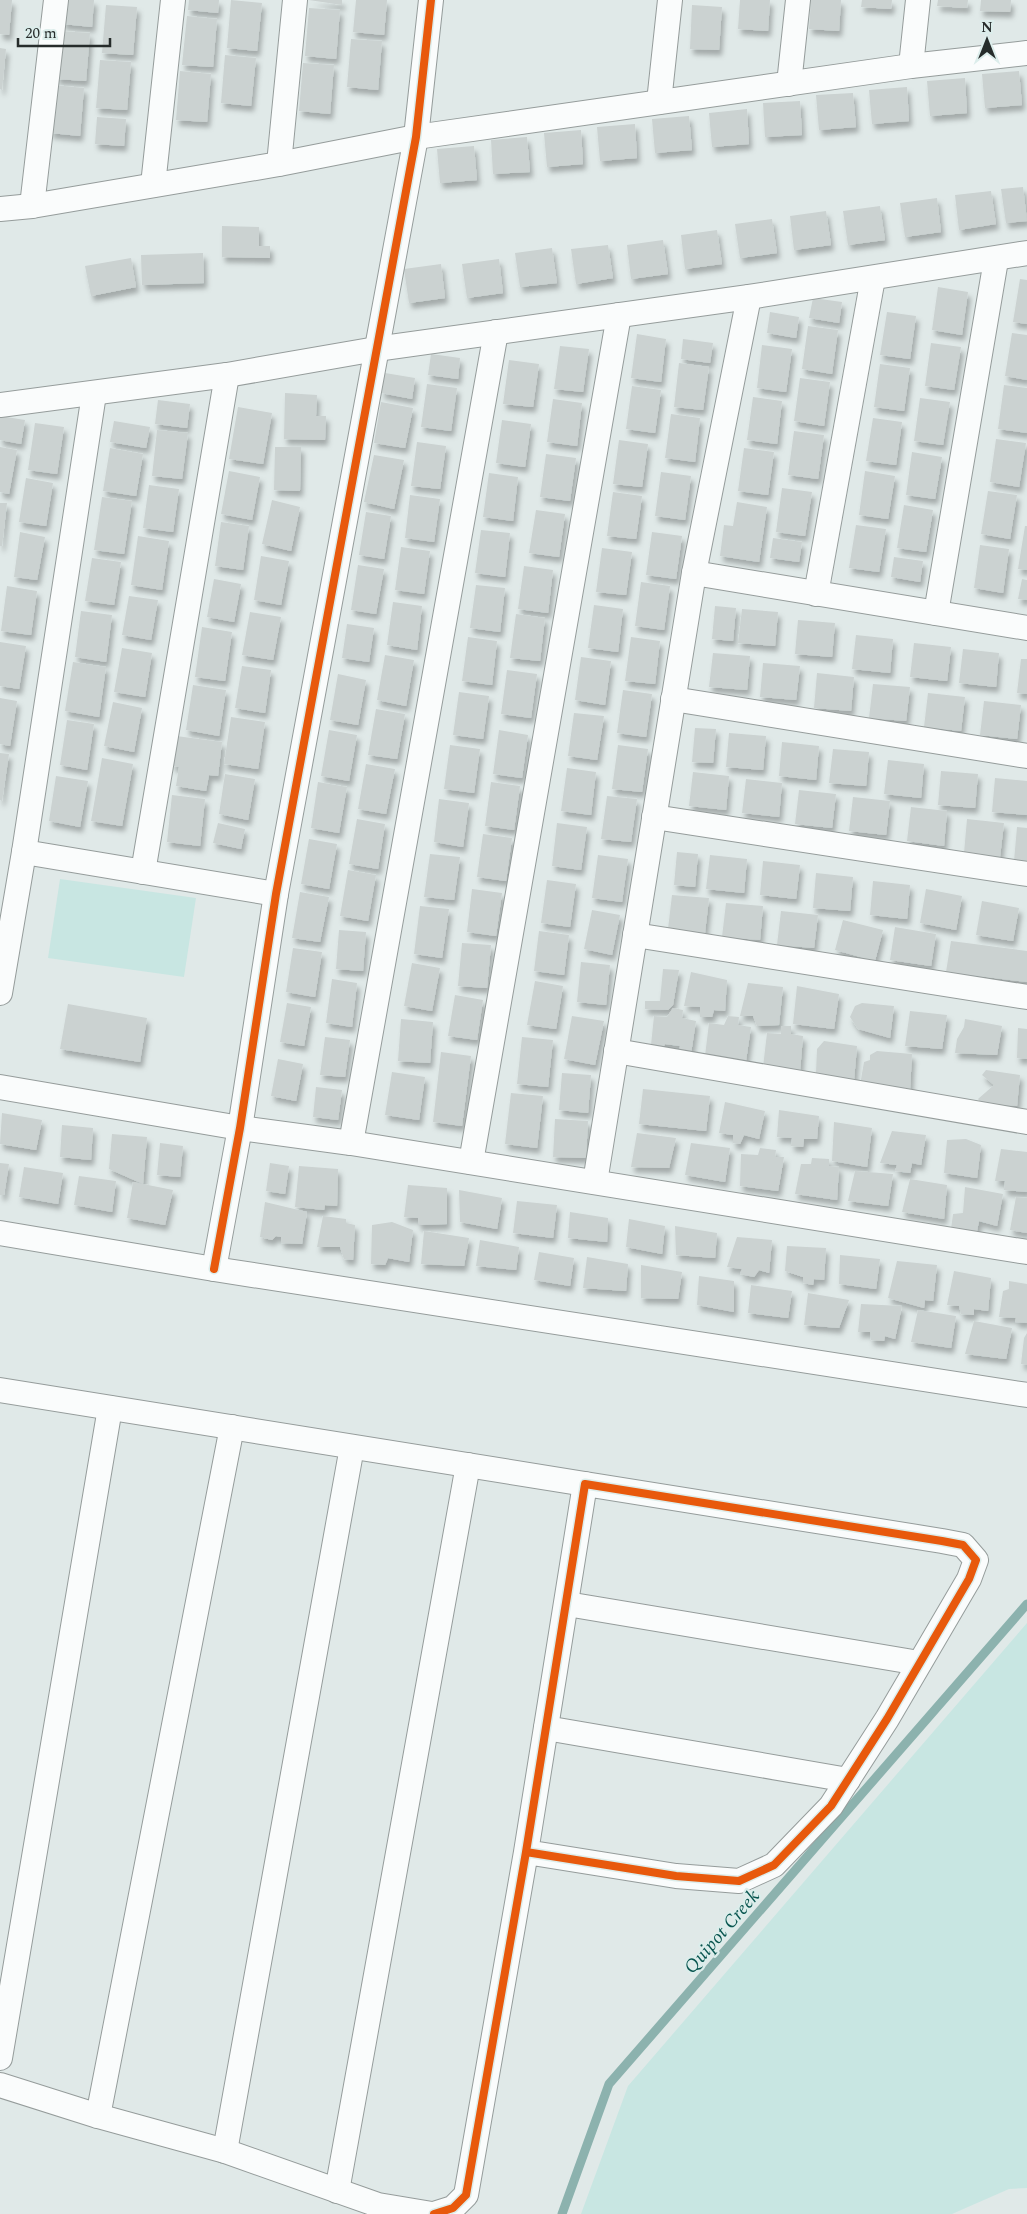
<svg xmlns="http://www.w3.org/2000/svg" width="1027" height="2214" viewBox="0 0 1027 2214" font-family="Spectral,serif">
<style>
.grass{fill:#c8e6e2}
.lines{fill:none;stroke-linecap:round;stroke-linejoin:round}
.stream{stroke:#8cb2ae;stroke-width:9}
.building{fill:#cbd2d1;filter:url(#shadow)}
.minor-casing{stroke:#959c9b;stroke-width:26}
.minor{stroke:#fafcfc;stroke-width:24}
.cycleway-casing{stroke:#dcedeb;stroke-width:11}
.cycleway{stroke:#e8590c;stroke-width:8}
.labels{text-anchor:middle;stroke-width:4.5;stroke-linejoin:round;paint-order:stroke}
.water-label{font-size:19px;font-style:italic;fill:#0a5650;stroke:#dcedeb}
</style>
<defs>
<filter id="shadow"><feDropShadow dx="3" dy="5.5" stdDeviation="2.5" flood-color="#0004"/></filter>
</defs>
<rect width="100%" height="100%" fill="#e0e9e8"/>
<!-- grass -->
<g class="grass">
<polygon points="60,879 196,898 184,977 48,958"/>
<polygon points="1027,1623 1027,2188 1009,2189 952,2214 581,2214 628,2086"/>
</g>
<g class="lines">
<!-- stream -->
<polyline class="stream" points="562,2214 609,2084 1027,1604"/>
</g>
<!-- building -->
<g class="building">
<polygon points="0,0 12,0 9,35 0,34"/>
<polygon points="64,0 94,0 92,27 62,24"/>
<polygon points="189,0 219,0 218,13 188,10"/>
<polygon points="231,0 262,3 257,51 227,48"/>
<polygon points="309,0 342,0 342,5"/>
<polygon points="356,0 387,0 384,35 353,32"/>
<polygon points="740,0 770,0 768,31 738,29"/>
<polygon points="811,0 841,0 839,31 809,29"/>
<polygon points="862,0 892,0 891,9 861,7"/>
<polygon points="938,0 968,0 967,8 937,6"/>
<polygon points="981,0 1011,0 1010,12 980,11"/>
<polygon points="106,5 137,7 133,55 102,53"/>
<polygon points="692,5 722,7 719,50 690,49"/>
<polygon points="309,8 340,10 336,59 305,56"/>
<polygon points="187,16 217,19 213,67 182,65"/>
<polygon points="60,31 90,33 86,81 56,79"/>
<polygon points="351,39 382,41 378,90 347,87"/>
<polygon points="0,48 6,49 2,90 0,89"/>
<polygon points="225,55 256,58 251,106 221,103"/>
<polygon points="100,60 131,62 127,110 96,108"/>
<polygon points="303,63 334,65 330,114 299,111"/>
<polygon points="180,71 211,74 207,122 176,120"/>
<polygon points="1019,71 1022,105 985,108 982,74"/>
<polygon points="965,78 967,113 930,116 927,81"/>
<polygon points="54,85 84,88 80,136 50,133"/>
<polygon points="907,87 909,121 872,124 869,90"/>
<polygon points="853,93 856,127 819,130 816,95"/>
<polygon points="800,101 802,135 765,137 763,103"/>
<polygon points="747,109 749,144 712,147 709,113"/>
<polygon points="689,116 692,150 655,153 652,119"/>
<polygon points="97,117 126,119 124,146 95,144"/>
<polygon points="635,124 637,158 600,161 597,127"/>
<polygon points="581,130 583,164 547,167 544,133"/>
<polygon points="527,137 530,172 493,174 491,140"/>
<polygon points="474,146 477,180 440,183 437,149"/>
<polygon points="1023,187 1027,221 1006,223 1001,189"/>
<polygon points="991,191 996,224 959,230 955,195"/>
<polygon points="937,198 941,232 905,237 900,203"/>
<polygon points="880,206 885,240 848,245 843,211"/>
<polygon points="826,211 831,245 794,250 790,216"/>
<polygon points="772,219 777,253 740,258 735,224"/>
<polygon points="222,226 259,227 259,246 270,246 270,258 222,257"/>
<polygon points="717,230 722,264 685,269 681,235"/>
<polygon points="663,240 668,274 631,279 627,245"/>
<polygon points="608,245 613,278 576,284 571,249"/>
<polygon points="552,248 557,283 520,287 515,253"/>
<polygon points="203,253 204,283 142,285 141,255"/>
<polygon points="131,258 136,287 91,296 85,266"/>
<polygon points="499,259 503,293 467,298 462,264"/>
<polygon points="441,264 445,298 409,303 404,269"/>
<polygon points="1020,279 1027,280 1027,324 1013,322"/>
<polygon points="938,287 968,292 962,335 932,330"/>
<polygon points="813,298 842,302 839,323 809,318"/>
<polygon points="770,312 799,317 796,338 767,333"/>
<polygon points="887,312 916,316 910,359 880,355"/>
<polygon points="808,326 838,330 832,374 802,369"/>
<polygon points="1012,333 1027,335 1027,380 1005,376"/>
<polygon points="637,334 666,339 661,382 631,378"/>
<polygon points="683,339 713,343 710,363 681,359"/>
<polygon points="931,343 961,347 954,390 925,386"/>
<polygon points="762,345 792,349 786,392 757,388"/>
<polygon points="560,346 589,349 583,392 554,389"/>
<polygon points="431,354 460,358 458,379 428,375"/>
<polygon points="509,360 539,364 533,407 503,404"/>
<polygon points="679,363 709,367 703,410 674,407"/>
<polygon points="880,364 910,368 904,411 874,407"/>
<polygon points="385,373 415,378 412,399 381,393"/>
<polygon points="800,378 830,382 824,426 794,421"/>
<polygon points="427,384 457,388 451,431 421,427"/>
<polygon points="1004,385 1027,388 1027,433 998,429"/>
<polygon points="632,386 661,390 655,433 626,429"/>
<polygon points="285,393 317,395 316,416 326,416 325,440 284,439"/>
<polygon points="753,397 782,401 777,444 747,440"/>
<polygon points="920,398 950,402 943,445 914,441"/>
<polygon points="553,399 582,403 577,446 547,442"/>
<polygon points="158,400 190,404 187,428 155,424"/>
<polygon points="381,402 413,408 405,448 374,443"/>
<polygon points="238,407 272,413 263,464 229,459"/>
<polygon points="671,414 700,418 695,462 665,458"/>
<polygon points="0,416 25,420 21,444 0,440"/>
<polygon points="873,418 902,422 896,465 866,461"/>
<polygon points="502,420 531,424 525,467 496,463"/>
<polygon points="114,421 150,427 146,448 110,442"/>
<polygon points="35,423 64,427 57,474 28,470"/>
<polygon points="157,430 188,433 182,479 152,476"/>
<polygon points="794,431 824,435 818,479 788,475"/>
<polygon points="996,439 1026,443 1019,487 990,482"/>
<polygon points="619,440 648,444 642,487 613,484"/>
<polygon points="417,442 446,446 440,489 411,486"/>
<polygon points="0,447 17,450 9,494 0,492"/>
<polygon points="275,447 301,447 300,491 274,490"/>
<polygon points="110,448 143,454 136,496 103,491"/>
<polygon points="744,448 774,452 768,495 738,491"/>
<polygon points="912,452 942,457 935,499 906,495"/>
<polygon points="546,454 576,458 570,501 540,497"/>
<polygon points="374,455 404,460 394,509 364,502"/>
<polygon points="229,471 260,477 252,520 221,514"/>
<polygon points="865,471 895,476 888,519 859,515"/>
<polygon points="661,472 691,476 685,520 655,516"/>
<polygon points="489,473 518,477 513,521 483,517"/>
<polygon points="26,478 53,483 46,526 19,522"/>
<polygon points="149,485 179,489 173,532 143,528"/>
<polygon points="782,488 812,492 805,536 776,532"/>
<polygon points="988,491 1017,495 1010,539 981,534"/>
<polygon points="613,492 642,496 636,539 607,536"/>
<polygon points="410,495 440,499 434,542 405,538"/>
<polygon points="102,497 132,501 124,554 94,550"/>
<polygon points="272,500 300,507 291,551 262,544"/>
<polygon points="737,502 767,507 759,562 720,556 724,525 733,526"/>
<polygon points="0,503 7,503 2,546 0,546"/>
<polygon points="904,505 933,510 926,552 897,548"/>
<polygon points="536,510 565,514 559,557 529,553"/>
<polygon points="366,512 391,516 384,559 359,555"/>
<polygon points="221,522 249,526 243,570 215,566"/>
<polygon points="856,525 886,529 879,572 849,568"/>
<polygon points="1025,526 1027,526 1027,570 1018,569"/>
<polygon points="481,530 510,533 505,577 475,573"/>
<polygon points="20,532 45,537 37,580 14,577"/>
<polygon points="652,532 682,536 676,579 646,575"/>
<polygon points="138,536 169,541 162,590 131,585"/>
<polygon points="773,538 802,542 799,562 770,558"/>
<polygon points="980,545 1009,549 1003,593 974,588"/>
<polygon points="401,547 430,551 424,594 395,590"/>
<polygon points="602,548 632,552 626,595 596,592"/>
<polygon points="261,556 289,561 281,605 254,600"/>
<polygon points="894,557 923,561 920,582 891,577"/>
<polygon points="92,558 121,562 114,605 85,601"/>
<polygon points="358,565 384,569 376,614 351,610"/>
<polygon points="524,566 553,570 548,613 518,609"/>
<polygon points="214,579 241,584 234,622 207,617"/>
<polygon points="1022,579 1027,580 1027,600 1018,599"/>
<polygon points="641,582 670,586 664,630 635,626"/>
<polygon points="476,585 505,588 500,632 470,628"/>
<polygon points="7,586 37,591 31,635 1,631"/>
<polygon points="129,596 158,600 151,640 122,635"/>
<polygon points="393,602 422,606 417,650 387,645"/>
<polygon points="594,605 623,609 618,652 588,648"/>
<polygon points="715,606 736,608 733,641 712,639"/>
<polygon points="742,609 778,612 775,646 738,643"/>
<polygon points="81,611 112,615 106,662 75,657"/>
<polygon points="250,612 281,617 273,660 242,655"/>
<polygon points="516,614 545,618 540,661 510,658"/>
<polygon points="798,620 835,623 832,657 795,654"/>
<polygon points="347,624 374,628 369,662 342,658"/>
<polygon points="202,627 232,632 225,681 195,677"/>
<polygon points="856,635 893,639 890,673 852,669"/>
<polygon points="468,637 497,641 492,685 462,681"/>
<polygon points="631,637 660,641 655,684 625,681"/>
<polygon points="0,642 26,646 19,689 0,686"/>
<polygon points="914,643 951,647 947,681 910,677"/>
<polygon points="122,648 152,653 145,697 114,692"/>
<polygon points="963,649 999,653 996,687 959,683"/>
<polygon points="713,653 750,656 747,690 709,687"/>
<polygon points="385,655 414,660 406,706 377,700"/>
<polygon points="581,657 611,661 605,705 575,700"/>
<polygon points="1021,659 1027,659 1027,694 1017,693"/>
<polygon points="73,662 106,667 99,717 65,711"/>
<polygon points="763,663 800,666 796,700 760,697"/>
<polygon points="242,666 271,670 265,713 235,708"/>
<polygon points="507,670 537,674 531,718 501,714"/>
<polygon points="817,673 854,677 851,711 814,708"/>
<polygon points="338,674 366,680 358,725 330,720"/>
<polygon points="873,684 910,687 906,721 869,718"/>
<polygon points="193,685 226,690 219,736 186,730"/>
<polygon points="623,690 652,694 646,737 617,733"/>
<polygon points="459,692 489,696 483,739 453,735"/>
<polygon points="928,693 965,697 961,731 924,727"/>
<polygon points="0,698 17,701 10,746 0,744"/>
<polygon points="984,701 1021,705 1017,739 980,735"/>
<polygon points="113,702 142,708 134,752 104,746"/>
<polygon points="376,709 405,714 397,759 368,755"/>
<polygon points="574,713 604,716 597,760 568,756"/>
<polygon points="231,717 265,722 258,769 224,764"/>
<polygon points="67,720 94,724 87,770 60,765"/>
<polygon points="695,728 716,729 713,763 692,762"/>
<polygon points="329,730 357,735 349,781 321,776"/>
<polygon points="499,730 528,735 522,778 493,774"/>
<polygon points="729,733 766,736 763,770 726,767"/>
<polygon points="176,736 222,742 218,776 209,775 206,791 176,786 179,767 172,766"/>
<polygon points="782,742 819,746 816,780 779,776"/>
<polygon points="450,745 480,749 474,793 444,789"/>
<polygon points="618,745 648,749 642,792 612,789"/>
<polygon points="833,749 869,752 866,786 829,783"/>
<polygon points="0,753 9,754 2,801 0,800"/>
<polygon points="102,758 133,764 122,826 91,821"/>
<polygon points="888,760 924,764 921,798 884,794"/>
<polygon points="366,764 395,769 386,814 358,809"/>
<polygon points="567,768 596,772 591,815 561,811"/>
<polygon points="941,771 978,774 975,808 938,805"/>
<polygon points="693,772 729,776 726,810 689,806"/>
<polygon points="225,774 255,779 248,820 219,814"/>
<polygon points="56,776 88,781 80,827 49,821"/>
<polygon points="995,778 1027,781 1027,815 992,812"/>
<polygon points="746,779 782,783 779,817 742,813"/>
<polygon points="318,782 347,787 339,833 311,828"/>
<polygon points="491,782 520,786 514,830 485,826"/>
<polygon points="799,790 836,794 832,828 795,824"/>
<polygon points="172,795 205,799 200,846 167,842"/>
<polygon points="607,796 637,799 631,842 601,839"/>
<polygon points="853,797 890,801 886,835 849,831"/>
<polygon points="439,799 469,803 463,847 434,842"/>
<polygon points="911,807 947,811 944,846 907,841"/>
<polygon points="357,819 385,824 378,869 349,864"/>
<polygon points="967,819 1004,823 1000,857 964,853"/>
<polygon points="218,823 245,829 241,849 213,843"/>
<polygon points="557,823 587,827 581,870 552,866"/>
<polygon points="1017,827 1027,828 1027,862 1014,861"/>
<polygon points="483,834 512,838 506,881 477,877"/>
<polygon points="309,839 337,844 329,889 301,884"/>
<polygon points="677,852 698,854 695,887 674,885"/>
<polygon points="430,854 460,857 454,900 424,897"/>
<polygon points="598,855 628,859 622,902 592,898"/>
<polygon points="710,855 747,859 744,893 706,889"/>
<polygon points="763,861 800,865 796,899 760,895"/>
<polygon points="348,870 376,875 368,921 340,916"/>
<polygon points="816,873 853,877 850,911 813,908"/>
<polygon points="547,880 576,884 570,927 541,923"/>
<polygon points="873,881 910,885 907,919 870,915"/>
<polygon points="472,889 502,893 496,936 467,932"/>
<polygon points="926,889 962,896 956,930 920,923"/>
<polygon points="300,892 329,897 320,942 292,938"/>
<polygon points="672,895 709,898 705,933 668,929"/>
<polygon points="982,901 1019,908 1013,941 976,935"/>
<polygon points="726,903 763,906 760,940 722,937"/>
<polygon points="420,906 449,909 442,958 414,954"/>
<polygon points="592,910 620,915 612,955 584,949"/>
<polygon points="781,911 818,915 814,948 777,945"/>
<polygon points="843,920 883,930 875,961 835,950"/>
<polygon points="895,927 936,934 931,966 890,960"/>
<polygon points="339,930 366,932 363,971 336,969"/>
<polygon points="539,931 569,935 564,975 534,971"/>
<polygon points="951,941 1027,951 1027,982 946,972"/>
<polygon points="462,943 491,945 487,988 458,986"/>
<polygon points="293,948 322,952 315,997 286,992"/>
<polygon points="581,962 610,965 606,1005 577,1002"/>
<polygon points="412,963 440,968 432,1011 404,1006"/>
<polygon points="663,969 679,970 673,1005 668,1010 645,1009 645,1001 660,1001"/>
<polygon points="691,972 727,980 725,1011 714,1010 712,1017 700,1017 700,1007 684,1006"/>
<polygon points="332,979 357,983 352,1027 326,1023"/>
<polygon points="535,981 563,986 556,1029 527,1025"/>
<polygon points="748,983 783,987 779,1025 757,1026 753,1016 740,1016"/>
<polygon points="797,986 839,994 834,1029 793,1024"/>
<polygon points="455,995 483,1000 477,1040 448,1036"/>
<polygon points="287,1003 311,1007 304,1046 280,1042"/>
<polygon points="862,1003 894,1006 890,1038 858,1029 850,1017 855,1006"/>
<polygon points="68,1004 147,1018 140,1062 60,1049"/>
<polygon points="673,1008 683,1010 682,1018 696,1021 691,1054 679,1052 680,1046 665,1044 663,1048 651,1045 654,1016 667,1017"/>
<polygon points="910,1011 947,1015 942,1049 905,1046"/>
<polygon points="572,1016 604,1021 595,1065 564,1059"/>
<polygon points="728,1016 739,1017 738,1025 751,1027 746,1061 705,1056 709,1023 724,1025"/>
<polygon points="401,1019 433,1022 430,1063 398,1061"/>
<polygon points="965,1019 1002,1026 997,1055 955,1053 957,1039 964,1027"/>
<polygon points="781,1026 791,1026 791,1034 803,1036 800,1072 763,1067 767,1033 781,1034"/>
<polygon points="1018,1028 1027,1029 1027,1059 1017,1058"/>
<polygon points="325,1037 350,1040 345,1077 320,1075"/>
<polygon points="522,1037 553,1040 548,1087 517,1084"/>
<polygon points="824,1041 857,1046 854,1081 816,1073 817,1049"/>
<polygon points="877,1051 912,1054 910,1091 859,1091 864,1062 870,1060 870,1055"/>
<polygon points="441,1052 471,1056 462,1126 433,1122"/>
<polygon points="278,1059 303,1064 296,1101 271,1096"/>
<polygon points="986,1070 1020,1075 1017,1106 981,1103 978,1099 994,1085 982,1075"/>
<polygon points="392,1072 425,1077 419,1120 385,1115"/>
<polygon points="562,1073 591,1075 588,1113 559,1110"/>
<polygon points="316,1087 342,1090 338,1120 313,1117"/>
<polygon points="643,1089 710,1096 706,1131 639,1124"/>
<polygon points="511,1093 543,1096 537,1148 505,1144"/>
<polygon points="725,1102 765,1111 759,1139 744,1135 740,1144 733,1143 733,1135 719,1133"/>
<polygon points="779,1110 819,1116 817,1139 804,1139 803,1147 791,1146 792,1138 777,1137"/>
<polygon points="2,1113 42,1120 36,1150 0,1144"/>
<polygon points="555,1119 588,1121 586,1158 553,1157"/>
<polygon points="834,1122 872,1128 867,1167 832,1161"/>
<polygon points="62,1125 93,1128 91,1160 60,1157"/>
<polygon points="892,1131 926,1135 921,1165 912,1163 910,1173 895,1171 897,1165 880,1163"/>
<polygon points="637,1133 676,1138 669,1168 631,1167"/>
<polygon points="112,1134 147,1137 143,1184 173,1190 165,1225 127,1218 133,1182 143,1184 109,1169"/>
<polygon points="966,1139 981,1145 977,1178 944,1173 947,1140"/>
<polygon points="160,1143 183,1146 180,1177 157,1175"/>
<polygon points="691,1143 730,1148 725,1182 685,1175"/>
<polygon points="760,1148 776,1150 775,1157 784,1157 778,1191 740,1186 741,1154 758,1155"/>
<polygon points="1001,1149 1027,1152 1027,1192 1004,1190 1005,1181 995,1181"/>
<polygon points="812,1158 829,1159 829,1166 839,1167 837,1200 795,1194 801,1164 811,1164"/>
<polygon points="0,1163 9,1164 4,1195 0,1195"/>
<polygon points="270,1163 289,1166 285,1194 266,1191"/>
<polygon points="299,1166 338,1169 337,1206 325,1205 324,1210 295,1207"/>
<polygon points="24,1167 63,1173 58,1204 19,1197"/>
<polygon points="855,1171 893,1174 888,1206 848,1201"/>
<polygon points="79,1176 116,1181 112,1212 74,1205"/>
<polygon points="910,1179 947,1185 944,1219 902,1212"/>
<polygon points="408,1185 447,1188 447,1224 418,1225 418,1218 404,1217"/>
<polygon points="965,1187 1003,1194 997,1226 979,1221 977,1231 951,1229 953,1214 963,1213"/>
<polygon points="459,1190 502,1198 497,1229 460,1222"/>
<polygon points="1016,1197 1027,1198 1027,1233 1010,1230"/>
<polygon points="517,1201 557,1205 553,1238 513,1233"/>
<polygon points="265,1202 307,1212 302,1244 281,1243 281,1237 276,1236 272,1240 260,1237"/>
<polygon points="570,1212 608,1218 607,1242 568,1238"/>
<polygon points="323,1216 346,1219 346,1223 355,1225 353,1260 344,1259 340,1247 317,1247"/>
<polygon points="629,1219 665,1226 662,1254 626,1247"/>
<polygon points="392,1222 413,1230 409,1262 388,1258 385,1265 371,1264 372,1225"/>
<polygon points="675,1226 717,1233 715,1258 676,1255"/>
<polygon points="424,1231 469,1238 464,1266 421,1264"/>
<polygon points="737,1237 772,1240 769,1273 759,1270 754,1277 740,1274 742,1269 727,1267"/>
<polygon points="480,1240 519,1247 516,1270 476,1266"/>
<polygon points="787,1246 826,1248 824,1280 814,1279 813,1285 803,1283 803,1277 785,1271"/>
<polygon points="539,1252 574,1258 570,1286 534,1280"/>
<polygon points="840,1255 880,1259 876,1289 839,1284"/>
<polygon points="587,1257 628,1264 626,1291 583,1288"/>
<polygon points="897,1261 937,1265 933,1301 925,1300 924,1308 888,1298"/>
<polygon points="641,1265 682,1272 678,1299 641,1298"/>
<polygon points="954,1271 991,1278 988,1311 974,1309 974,1315 961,1314 959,1306 947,1305"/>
<polygon points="699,1276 734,1281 734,1312 697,1305"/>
<polygon points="1009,1281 1027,1284 1027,1323 1015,1322 1016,1318 999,1317 1003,1291 1009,1289"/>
<polygon points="751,1285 792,1291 788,1318 748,1313"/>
<polygon points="808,1293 849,1300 839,1328 804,1325"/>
<polygon points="861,1304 902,1306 895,1339 885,1336 884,1341 871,1340 870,1332 858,1332"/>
<polygon points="918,1310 956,1316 951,1348 911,1342"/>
<polygon points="974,1321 1012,1328 1006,1359 965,1354"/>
<polygon points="1027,1333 1027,1365 1021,1364 1024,1338"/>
</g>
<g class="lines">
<!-- minor casing -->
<g class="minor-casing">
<g id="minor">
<polyline points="911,66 918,0"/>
<polyline points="789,84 798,0"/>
<polyline points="659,102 670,0"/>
<polyline points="279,164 295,0"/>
<polyline points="153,185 173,0"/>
<polyline points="32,206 56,0"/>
<polyline points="0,209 32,206 279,164 416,137 911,66 1027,53"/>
<polyline points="0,405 227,375 376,349 749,297 1027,253"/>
<polyline points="694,573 1027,628"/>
<polyline points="816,594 873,278"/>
<polyline points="936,613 996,260"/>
<polyline points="673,699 1027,756"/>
<polyline points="654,817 1027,874"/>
<polyline points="24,852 276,894"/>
<polyline points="143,872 227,375"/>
<polyline points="635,935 1027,997"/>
<polyline points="0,993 24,852 94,394"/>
<polyline points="616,1051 1027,1122"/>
<polyline points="0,1087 240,1128 351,1143 1027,1252"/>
<polyline points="351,1143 496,332"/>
<polyline points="471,1162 619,315"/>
<polyline points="595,1182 694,573 749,297"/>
<polyline points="0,1233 214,1269 1027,1395"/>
<polyline points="214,1269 240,1128 276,894 416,137 431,0"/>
<polyline points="0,1390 585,1484"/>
<polyline points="567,1604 919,1663"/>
<polyline points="546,1728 848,1780"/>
<polyline points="0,2058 110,1408"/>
<polyline points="0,2085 98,2116 225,2151 378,2205 432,2214"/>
<polyline points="98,2116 232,1427"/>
<polyline points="225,2151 352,1447"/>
<polyline points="337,2191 468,1465"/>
<polyline points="434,2214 453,2208 466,2195 526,1852 676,1876 739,1881 774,1865 831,1806 887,1719 969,1579 976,1560 963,1545 942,1541 585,1484 526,1852"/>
</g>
</g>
<!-- minor -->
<use href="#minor" class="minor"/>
<!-- cycleway casing -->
<g class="cycleway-casing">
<g id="cycleway">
<polyline points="214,1269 240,1128 276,894 416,137 431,0"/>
<polyline points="434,2214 453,2208 466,2195 526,1852 676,1876 739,1881 774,1865 831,1806 887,1719 969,1579 976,1560 963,1545 942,1541 585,1484 526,1852"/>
</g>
</g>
<!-- cycleway -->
<use href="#cycleway" class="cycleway"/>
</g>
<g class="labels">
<!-- water labels -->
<g class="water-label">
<text transform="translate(721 1931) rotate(-49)" y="7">Quipot Creek</text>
</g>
</g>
<!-- north arrow -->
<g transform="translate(987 40)" stroke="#dcedeb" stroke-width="4" paint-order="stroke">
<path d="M0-4L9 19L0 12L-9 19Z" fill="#262c2b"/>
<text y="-8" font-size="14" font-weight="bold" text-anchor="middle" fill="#262c2b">N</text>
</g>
<!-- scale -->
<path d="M18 38v8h92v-8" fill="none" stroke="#262c2b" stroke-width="2.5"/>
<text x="25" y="38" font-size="15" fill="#262c2b" stroke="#dcedeb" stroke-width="4" paint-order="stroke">20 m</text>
</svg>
